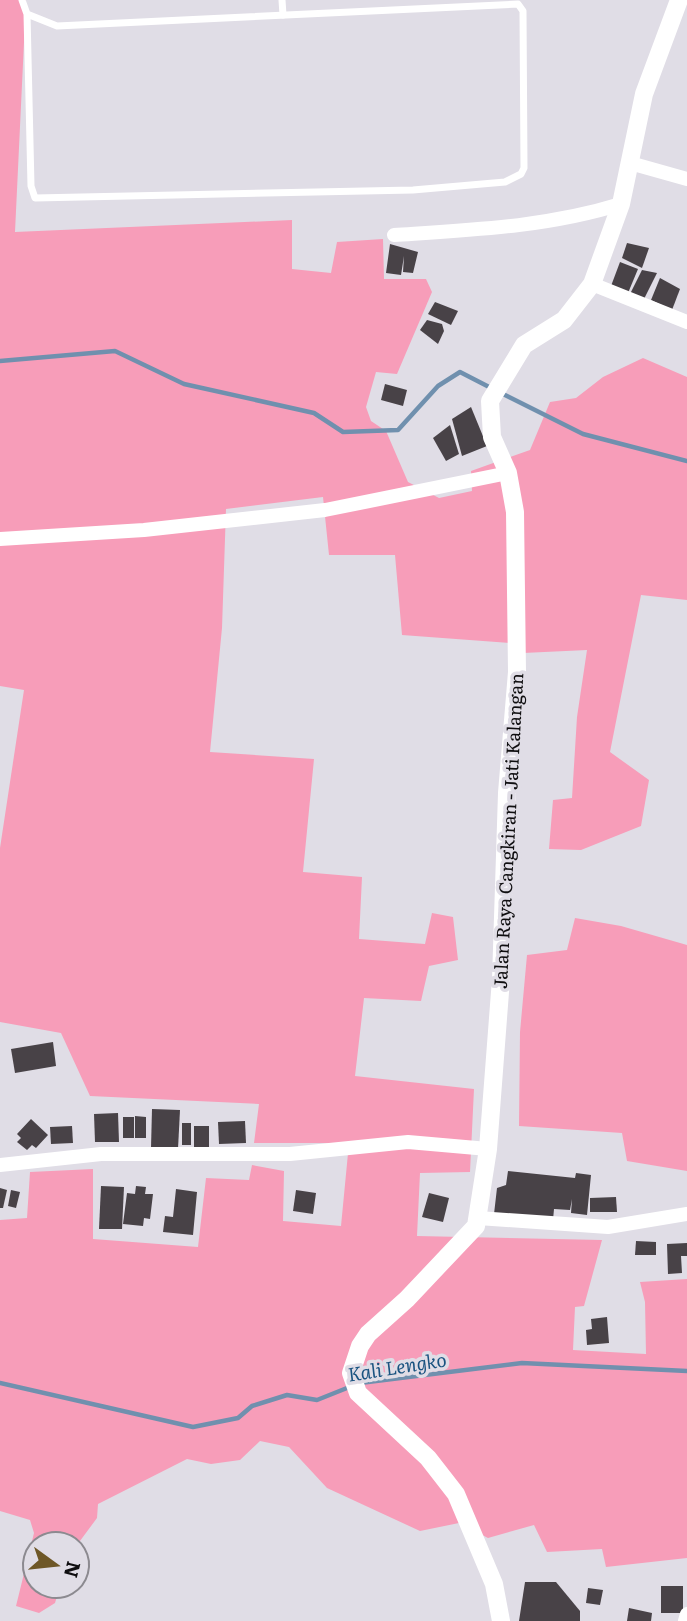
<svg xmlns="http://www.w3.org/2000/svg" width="687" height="1621" viewBox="0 0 687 1621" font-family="Literata,serif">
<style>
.green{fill:#f79db9}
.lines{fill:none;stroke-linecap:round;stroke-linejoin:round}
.stream{stroke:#7090ae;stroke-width:4.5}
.building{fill:#484247}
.service{stroke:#fff;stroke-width:7}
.minor{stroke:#fff;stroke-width:14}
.tertiary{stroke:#fff;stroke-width:18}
.labels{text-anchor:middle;stroke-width:7;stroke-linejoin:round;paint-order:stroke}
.street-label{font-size:18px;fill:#0f0e10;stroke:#e0dde6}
.water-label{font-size:19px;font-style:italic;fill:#1a5380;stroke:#e0dde6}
</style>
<rect width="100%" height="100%" fill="#e0dde6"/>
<!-- green -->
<g class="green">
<polygon points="0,0 26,0 15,232 292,220 292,269 331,273 337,242 383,239 384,279 426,279 432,292 397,374 376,372 366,407 371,421 386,431 408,482 439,498 472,491 471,471 530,450 550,402 576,398 603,377 643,358 687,377 687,600 641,595 610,752 649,780 641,826 581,850 549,849 553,800 572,798 577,717 587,650 523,653 523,644 402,635 395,555 329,555 323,497 226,509 222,628 210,752 314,759 303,872 362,877 359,939 425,944 432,913 453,917 458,960 429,966 421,1001 364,998 355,1076 474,1089 470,1172 420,1173 417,1236 602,1240 584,1306 575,1307 573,1350 646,1354 645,1302 640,1282 687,1279 687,1558 606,1567 602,1549 547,1552 534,1525 488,1538 459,1523 420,1531 327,1488 289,1447 260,1441 240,1460 211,1464 187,1459 98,1504 97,1518 77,1545 35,1544 35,1586 60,1586 55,1603 39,1613 16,1606 34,1533 30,1520 0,1511 0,1220 27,1218 30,1172 93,1169 93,1239 198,1247 206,1178 249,1180 252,1165 284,1171 283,1221 341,1226 349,1143 254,1143 259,1104 90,1096 61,1033 0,1022 0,848 24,690 0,686"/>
<polygon points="575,918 621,926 687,945 687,1171 627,1161 622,1133 519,1126 520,1032 527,955 567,950"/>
</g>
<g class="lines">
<!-- stream -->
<g class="stream">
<polyline points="0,361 115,351 184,384 314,413 343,432 398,430 438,386 460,372 493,389"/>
<polyline points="501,393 583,434 687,461"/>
<polyline points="0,1383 193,1427 238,1418 252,1406 287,1395 317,1400 352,1386"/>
<polyline points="360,1383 522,1363 687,1371"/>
</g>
</g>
<!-- building -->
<g class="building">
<polygon points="627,243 649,248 642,268 622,258"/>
<polygon points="390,244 418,252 413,273 403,272 404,256 401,275 386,273"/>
<polygon points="620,262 638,269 628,293 611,286"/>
<polygon points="642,270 657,273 643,301 630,294"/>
<polygon points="660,278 680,289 672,310 651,300"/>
<polygon points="435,302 458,311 451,325 428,314"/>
<polygon points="427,320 442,324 444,331 438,344 420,330"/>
<polygon points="385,384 407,390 403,406 381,400"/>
<polygon points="471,407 487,446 462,456 452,419"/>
<polygon points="450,425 459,454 446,461 433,438"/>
<polygon points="53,1042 56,1066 15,1073 11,1049"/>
<polygon points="152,1109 180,1110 178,1149 151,1148"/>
<polygon points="118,1113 119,1142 95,1142 94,1114"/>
<polygon points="135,1116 146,1117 146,1138 135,1138"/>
<rect x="123" y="1117" width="11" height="21"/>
<polygon points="31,1119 48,1135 36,1148 32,1145 27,1150 17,1142 21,1138 17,1134"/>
<polygon points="245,1121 246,1143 219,1144 218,1122"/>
<rect x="182" y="1123" width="9" height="22"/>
<polygon points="72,1126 73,1143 51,1144 50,1127"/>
<rect x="194" y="1126" width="15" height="21"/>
<polygon points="508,1171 575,1178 576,1173 591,1175 587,1215 571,1213 572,1199 570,1210 554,1209 553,1220 494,1214 497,1188 506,1185"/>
<polygon points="101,1186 124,1187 122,1229 99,1229"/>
<polygon points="136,1186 146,1187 145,1194 153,1194 150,1219 144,1218 143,1226 123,1224 127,1193 135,1194"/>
<polygon points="0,1188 7,1190 3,1208 0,1208"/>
<polygon points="176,1189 197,1192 193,1235 163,1232 165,1216 173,1217"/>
<polygon points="11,1190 20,1192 16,1208 8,1206"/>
<polygon points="296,1190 316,1193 313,1214 293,1211"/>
<polygon points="429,1193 449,1198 443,1222 422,1217"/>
<polygon points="616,1197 617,1212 590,1212 590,1198"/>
<polygon points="636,1241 656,1242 656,1255 635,1255"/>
<polygon points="687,1243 687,1256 681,1256 682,1273 668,1274 667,1244"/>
<polygon points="607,1317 609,1343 587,1345 586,1330 592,1329 591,1319"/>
<polygon points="525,1582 556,1582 580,1611 580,1621 519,1621"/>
<rect x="661" y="1586" width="22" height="27"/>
<polygon points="588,1588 603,1590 600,1605 586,1603"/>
<polygon points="629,1608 652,1613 651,1621 627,1621"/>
</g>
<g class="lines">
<!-- service -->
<g class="service">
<polyline points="22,0 27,14 57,26 518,4 523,11 524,168 521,174 505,182 413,190 35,198 31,186 27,14"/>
<polyline points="282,0 283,15"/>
</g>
<!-- minor -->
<g class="minor">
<polyline points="630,163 687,179"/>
<path d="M394 235C471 230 547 227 621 204"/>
<polyline points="592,284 687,322"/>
<polyline points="0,539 144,530 325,510 508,473"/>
<polyline points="0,1165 101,1154 290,1154 408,1142 488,1149"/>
<polyline points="478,1218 608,1227 687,1214"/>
<polyline points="685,1621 687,1614"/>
</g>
<!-- tertiary -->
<polyline class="tertiary" points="501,1621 494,1584 456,1494 428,1458 358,1393 351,1373 360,1346 368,1334 407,1299 476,1226 488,1149 501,979 507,793 517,672 515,512 508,473 492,437 490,401 524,345 564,320 592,284 621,204 644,94 679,0"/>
</g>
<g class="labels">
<!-- street labels -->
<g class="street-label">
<text transform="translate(509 831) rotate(-87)" y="6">Jalan Raya Cangkiran - Jati Kalangan</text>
</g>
<!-- water labels -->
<g class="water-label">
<text transform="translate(397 1367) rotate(-9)" y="7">Kali Lengko</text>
</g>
</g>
<!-- north arrow -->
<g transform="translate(56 1565) rotate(105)"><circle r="33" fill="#e0dde6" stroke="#8c8a90" stroke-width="2"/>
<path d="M0-5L12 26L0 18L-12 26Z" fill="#6e5727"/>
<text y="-10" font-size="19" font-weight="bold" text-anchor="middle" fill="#0f0e10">N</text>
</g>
</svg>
